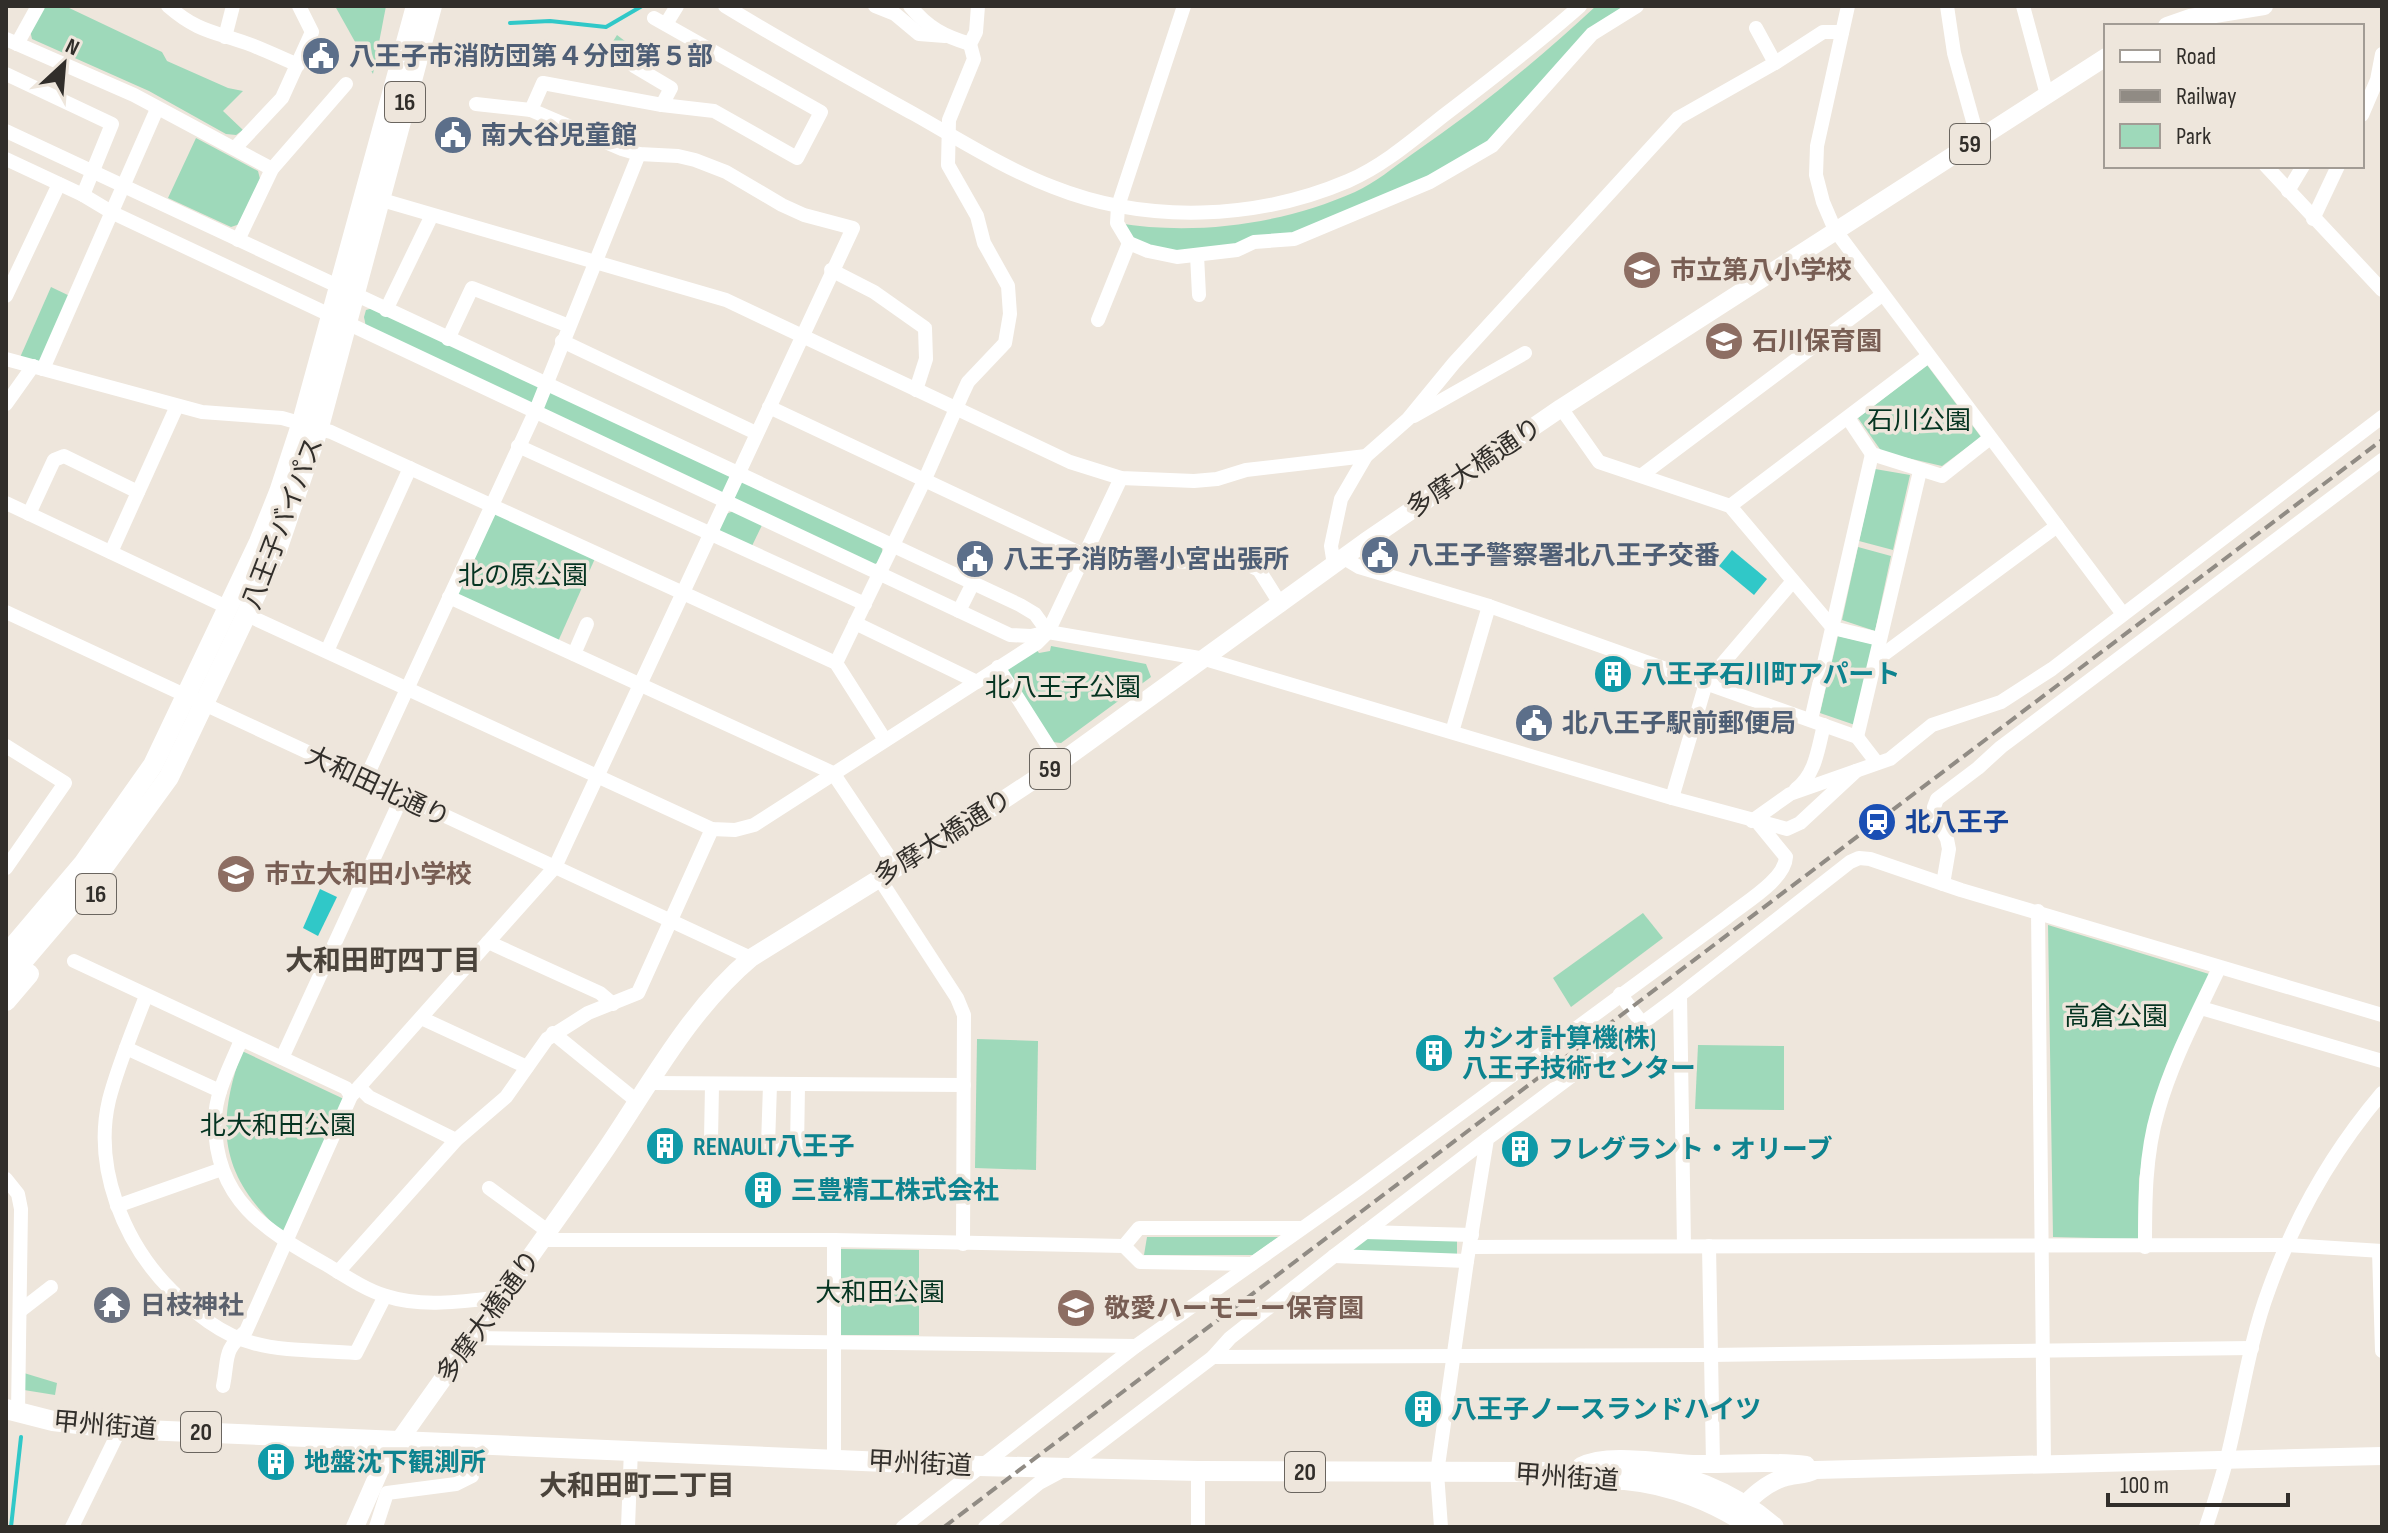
<svg xmlns="http://www.w3.org/2000/svg" width="2388" height="1533" viewBox="0 0 2388 1533" font-family="'Sofia Sans Condensed','Noto Sans JP',sans-serif">
<style>
.green{fill:#9ed9ba}
.water{fill:#30c8c8}
.lines{fill:none;stroke-linecap:round;stroke-linejoin:round}
.stream{stroke:#30c8c8;stroke-width:4}
.minor{stroke:#fff;stroke-width:14}
.major{stroke:#fff;stroke-width:18}
.highway{stroke:#fff;stroke-width:20}
.rail{stroke:#908b84;stroke-width:4;stroke-dasharray:12 6;stroke-linecap:butt}
.labels{text-anchor:middle;stroke-width:7;stroke-linejoin:round;paint-order:stroke}
.shield{fill:#eee6dc;stroke:#6a655f;stroke-width:2}
.shield-label{font-size:24px;font-weight:bold;fill:#312e2a}
.service-label{font-size:26px;font-weight:bold;fill:#4e5e75;stroke:#eee6dc;text-anchor:start}
.education-label{font-size:26px;font-weight:bold;fill:#785e54;stroke:#eee6dc;text-anchor:start}
.park-label{font-size:26px;fill:#053421;stroke:#eee6dc}
.street-label{font-size:26px;fill:#312e2a;stroke:#eee6dc}
.culture-label{font-size:26px;font-weight:bold;fill:#0d838f;stroke:#eee6dc;text-anchor:start}
.transit-label{font-size:26px;font-weight:bold;fill:#164399;stroke:#eee6dc;text-anchor:start}
.worship-label{font-size:26px;font-weight:bold;fill:#5b616d;stroke:#eee6dc;text-anchor:start}
.neighbourhood-label{font-size:28px;font-weight:bold;fill:#4a433b;stroke:#eee6dc}
</style>
<rect width="100%" height="100%" fill="#eee6dc"/>
<!-- green -->
<g class="green">
<polygon points="44,6 65,6 162,52 167,61 228,88 243,91 223,111 243,130 236,135 226,134 149,91 32,39 30,30"/>
<polygon points="335,6 386,6 373,74"/>
<path d="M1596 6H1637L1592 34 1492 146 1321 228 1237 250 1148 251 1117 223C1196 236 1283 224 1355 192 1375 183 1394 167 1411 155 1477 110 1538 60 1596 6Z"/>
<polygon points="617,35 638,51 628,69 607,51"/>
<polygon points="196,138 258,171 260,179 240,224 231,227 168,198"/>
<polygon points="51,287 74,298 43,369 18,362"/>
<polygon points="373,308 881,546 883,553 880,562 872,565 366,327 364,317 366,310"/>
<polygon points="1927,365 1981,437 1942,466 1882,452 1858,418"/>
<polygon points="1875,469 1910,475 1893,550 1859,541"/>
<polygon points="491,505 597,554 556,646 449,597"/>
<polygon points="736,510 763,523 751,548 721,534 719,529 726,514"/>
<polygon points="1858,547 1891,556 1875,631 1842,620"/>
<polygon points="1838,636 1873,644 1855,725 1820,713"/>
<polygon points="1051,646 1146,664 1151,677 1061,743 1052,742 1008,674 1008,667 1036,649 1039,653 1050,651"/>
<polygon points="1643,913 1663,938 1571,1007 1553,978"/>
<polygon points="2048,925 2209,974 2150,1115 2139,1179 2138,1239 2053,1237"/>
<polygon points="977,1039 1038,1041 1036,1170 975,1168"/>
<polygon points="1698,1045 1784,1046 1784,1110 1695,1109"/>
<path d="M242 1051 346 1100 285 1235C221 1178 214 1130 242 1051Z"/>
<polygon points="1369,1236 1457,1239 1457,1257 1347,1254"/>
<polygon points="1147,1237 1279,1237 1253,1255 1144,1255"/>
<polygon points="841,1249 919,1250 919,1335 841,1335"/>
<polygon points="24,1373 57,1383 55,1395 24,1390"/>
</g>
<!-- water -->
<g class="water">
<polygon points="1732,550 1767,579 1754,595 1719,566"/>
<polygon points="320,889 337,897 318,936 303,928"/>
</g>
<g class="lines">
<!-- stream -->
<g class="stream">
<polyline points="510,23 550,21 606,27 642,6"/>
<polyline points="11,1527 21,1437"/>
</g>
<!-- minor -->
<g class="minor">
<path d="M168 6C197 31 211 31 246 43 263 49 281 58 298 65"/>
<path d="M725 6C787 44 851 79 914 114 960 140 1004 168 1053 187 1146 224 1257 220 1348 181 1383 166 1414 139 1443 116 1489 81 1536 45 1580 6"/>
<polyline points="875,6 895,14 919,34 945,36"/>
<path d="M910 6C928 28 944 36 970 44"/>
<polyline points="1184,6 1118,206 1117,223 1129,243 1148,251 1177,257 1237,250 1254,242 1294,239 1430,182 1492,146 1592,34 1637,6"/>
<polyline points="1848,6 1817,146 1816,175 1823,202 1835,230 2123,614"/>
<polyline points="1947,6 1954,53 1978,139"/>
<polyline points="2023,6 2047,95"/>
<polyline points="666,24 677,6"/>
<polyline points="1756,28 1775,63"/>
<polyline points="225,37 233,6"/>
<polyline points="6,39 134,95 272,169"/>
<polyline points="17,44 38,6"/>
<polyline points="634,66 671,88 662,105"/>
<polyline points="6,74 112,124 83,195"/>
<polyline points="531,110 543,83 662,105 714,111 797,158 821,112 654,18"/>
<polyline points="2362,115 2377,80 2382,54"/>
<polyline points="6,131 1020,605 1035,614 1048,632"/>
<polyline points="235,148 282,98 312,32 299,6"/>
<polyline points="6,159 83,195 113,213 1010,635 1031,636 1048,632 1205,659 1672,798 1787,829 1800,823 1856,771"/>
<polyline points="2266,166 2382,290"/>
<polyline points="2288,191 2303,166"/>
<polyline points="382,200 726,300 1070,462 1121,478 1194,481 1217,479 1246,470 1366,456"/>
<polyline points="2313,219 2338,166"/>
<polyline points="238,240 272,169 346,84"/>
<polyline points="1197,255 1199,295"/>
<polyline points="831,270 874,292 925,328 926,359 916,390"/>
<polyline points="6,296 59,184"/>
<polyline points="386,310 432,215"/>
<polyline points="1098,320 1129,243"/>
<polyline points="448,339 472,288 569,326"/>
<polyline points="562,341 756,433"/>
<polyline points="6,359 202,412 282,418 331,432 836,663 885,740"/>
<polyline points="43,369 157,109"/>
<polyline points="6,404 33,366"/>
<polyline points="769,407 1084,555 1251,566 1259,570 1281,605"/>
<polyline points="1561,408 1599,462 1730,506 1833,628 1879,639"/>
<polyline points="1414,416 1525,353"/>
<polyline points="1848,418 1872,454 1942,476 1990,438"/>
<polyline points="518,446 865,604"/>
<polyline points="1642,475 1882,295"/>
<polyline points="6,503 229,608"/>
<polyline points="1730,506 1927,357"/>
<polyline points="29,514 54,460 64,456 138,492"/>
<polyline points="111,552 177,406"/>
<polyline points="1344,558 1359,567 1489,606 1857,737 1877,763"/>
<polyline points="1334,565 1331,546 1341,499 1366,456 1408,419 1454,363 1678,118 1775,63 1823,32 1842,32"/>
<polyline points="449,597 833,773 896,867"/>
<polyline points="959,611 973,583"/>
<polyline points="6,612 751,958"/>
<polyline points="247,615 712,829 735,830 754,825 1037,643 1048,632 1121,478"/>
<polyline points="855,623 977,682"/>
<polyline points="327,651 410,468"/>
<polyline points="574,654 587,624"/>
<polyline points="1876,660 2057,526"/>
<polyline points="836,663 925,479 962,395 968,382 1005,343 1010,314 1008,286 984,243 977,216 948,165 949,120 974,59 970,44 976,32 978,6"/>
<polyline points="998,667 1059,763"/>
<polyline points="1811,720 1872,454"/>
<polyline points="1452,732 1489,606"/>
<polyline points="1857,737 1920,471"/>
<polyline points="6,746 65,783 6,868"/>
<polyline points="365,780 536,410 639,154"/>
<path d="M1796 789C1816 774 1818 748 1824 725"/>
<polyline points="1672,798 1706,683 1793,581"/>
<polyline points="1752,821 1790,794 1890,759 1932,725 2001,702 2052,669 2382,417"/>
<polyline points="879,878 957,998 964,1015 963,1244"/>
<polyline points="1943,884 1949,849 1947,839 1935,816 1934,807 1937,799 1978,768 2001,747 2382,460"/>
<polyline points="2038,911 2044,1464"/>
<polyline points="488,942 600,993 613,1004"/>
<polyline points="74,961 346,1088 351,1096"/>
<polyline points="1620,994 1642,1023"/>
<polyline points="1680,995 1684,1246"/>
<path d="M146 996C133 1030 118 1065 109 1100 93 1168 124 1243 171 1290 194 1312 221 1335 253 1343 285 1352 323 1350 356 1353L385 1296"/>
<polyline points="2201,1008 2382,1061"/>
<polyline points="421,1018 527,1067"/>
<polyline points="553,1033 638,1102"/>
<path d="M241 1040C231 1065 215 1093 215 1120 214 1200 265 1230 327 1265 345 1276 366 1290 386 1296 423 1308 464 1301 502 1297"/>
<polyline points="126,1048 220,1091"/>
<polyline points="282,1058 402,797"/>
<polyline points="651,1083 964,1085"/>
<polyline points="359,1087 369,1097 456,1140"/>
<polyline points="711,1140 712,1085"/>
<polyline points="757,1145 782,1145"/>
<polyline points="768,1145 770,1085"/>
<polyline points="797,1149 798,1086"/>
<polyline points="6,1179 18,1194 21,1209 18,1412"/>
<polyline points="489,1188 549,1232"/>
<polyline points="117,1206 222,1169"/>
<polyline points="1365,1232 1472,1235"/>
<polyline points="543,1240 834,1240 1124,1246 1140,1262 1252,1264"/>
<polyline points="1124,1246 1139,1228 1301,1228"/>
<polyline points="1709,1246 1713,1463"/>
<polyline points="1470,1247 2287,1245 2382,1251"/>
<path d="M2145 1247C2145 1201 2145 1155 2158 1111 2172 1061 2197 1015 2219 968"/>
<polyline points="2379,1251 2382,1351"/>
<polyline points="1334,1256 1467,1261"/>
<polyline points="338,1272 456,1140 506,1097 547,1039 588,1013 638,993 712,829"/>
<polyline points="20,1311 51,1287"/>
<polyline points="471,1338 1136,1346"/>
<polyline points="1213,1357 1710,1355 2252,1348"/>
<path d="M223 1386C229 1357 222 1352 246 1331L351 1096 555 867 853 228 804 215 782 205 726 172 695 160 678 156 639 154 622 149 531 110 476 104"/>
<polyline points="834,1459 834,1240"/>
<polyline points="72,1527 120,1429"/>
<polyline points="376,1527 387,1493 456,1484 472,1476 475,1444"/>
<polyline points="628,1527 631,1449"/>
<path d="M903 1527 1136 1346 1358 1189 1726 918C1744 903 1785 880 1786 857L1759 824"/>
<polyline points="985,1527 1039,1483 1067,1468 1213,1357 1230,1338 1334,1256 1487,1139"/>
<polyline points="1198,1527 1198,1471"/>
<polyline points="1441,1527 1437,1473 1467,1261 1487,1139 1680,995 1850,862 1859,858 1870,859 1961,890 2382,1015"/>
<path d="M2206 1527C2213 1506 2220 1484 2226 1462 2241 1405 2248 1345 2269 1289 2295 1217 2332 1152 2382 1093"/>
</g>
<!-- major -->
<g class="major">
<polyline points="2167,26 2190,18 2264,6"/>
<path d="M1581 1466C1609 1452 1661 1463 1693 1464 1730 1465 1769 1460 1806 1465"/>
<path d="M1736 1513C1750 1499 1764 1484 1783 1478 1794 1474 1804 1476 1815 1470L2382 1456"/>
<path d="M355 1527 380 1470 399 1441C467 1344 537 1249 604 1152 649 1086 689 1010 751 958L964 826 1055 766 1365 542 1561 408 2106 57"/>
</g>
<!-- highway -->
<g class="highway">
<polyline points="6,955 83,864 153,765 259,542 279,492 302,422 416,6"/>
<polyline points="6,981 105,865 169,777 277,550 319,427 432,6"/>
<polyline points="6,1001 29,974"/>
<path d="M6 1409 53 1421 120 1429 979 1466 1198 1471 1552 1472C1574 1482 1601 1479 1625 1480 1670 1484 1715 1502 1752 1527"/>
<path d="M1626 1467C1680 1471 1733 1491 1774 1527"/>
</g>
<!-- rail -->
<polyline class="rail" points="944,1527 2382,440"/>
</g>
<!-- icons -->
<defs>
<g id="civic-disc" transform="scale(2)"><circle r="9.5" fill="#5c6f8a" stroke="#eee6dc"/><path d="M-.6-6.5H3V-4.5H.6V-3L4-1V1h2V6H-6V1h2V-1L-.6-3ZM-1.2 2.5V6h2.4V2.5Z" fill="#fff"/></g>
<g id="school-disc" transform="scale(2)"><circle r="9.5" fill="#8d6e63" stroke="#eee6dc"/><path d="M0-5L7-2L0 1L-7-2ZM-4 1L0 2.5L4 1V4Q0 6-4 4Z" fill="#fff"/></g>
<g id="building-disc" transform="scale(2)"><circle r="9.5" fill="#0f9aa8" stroke="#eee6dc"/><path d="M-4-6H4V6H1V3H-1V6H-4ZM-2.5-4.3h1.7v1.8h-1.7ZM.8-4.3h1.7v1.8H.8ZM-2.5-1h1.7V.8h-1.7ZM.8-1h1.7V.8H.8Z" fill="#fff"/></g>
<g id="station-disc" transform="scale(2)"><circle r="9.5" fill="#1a4fb4" stroke="#eee6dc"/><path d="M-3-6H3Q5-6 5-4V2Q5 4 3 4L4.5 6H3L1.5 4h-3L-3 6H-4.5L-3 4Q-5 4-5 2V-4Q-5-6-3-6ZM-3.5-4v3h7v-3ZM-3.5 1v1.5H-2V1ZM2 1v1.5H3.5V1Z" fill="#fff"/></g>
<g id="temple-disc" transform="scale(2)"><circle r="9.5" fill="#6b7280" stroke="#eee6dc"/><path d="M0-6L5-2H3V0L6.5 2.5H4V6H1.5V3h-3V6H-4V2.5H-6.5L-3 0V-2H-5Z" fill="#fff"/></g>
</defs>
<g fill-rule="evenodd">
<use href="#civic-disc" x="321" y="56"/>
<use href="#civic-disc" x="453" y="135"/>
<use href="#school-disc" x="1642" y="270"/>
<use href="#school-disc" x="1724" y="341"/>
<use href="#civic-disc" x="1380" y="555"/>
<use href="#civic-disc" x="975" y="559"/>
<use href="#building-disc" x="1613" y="674"/>
<use href="#civic-disc" x="1534" y="723"/>
<use href="#station-disc" x="1877" y="822"/>
<use href="#school-disc" x="236" y="874"/>
<use href="#building-disc" x="1434" y="1053"/>
<use href="#building-disc" x="665" y="1146"/>
<use href="#building-disc" x="1520" y="1149"/>
<use href="#building-disc" x="763" y="1190"/>
<use href="#temple-disc" x="112" y="1305"/>
<use href="#school-disc" x="1076" y="1308"/>
<use href="#building-disc" x="1423" y="1409"/>
<use href="#building-disc" x="276" y="1462"/>
</g>
<g class="labels">
<!-- shield labels -->
<g class="shield">
<rect x="385" y="82" width="40" height="40" rx="6"/>
<rect x="1950" y="124" width="40" height="40" rx="6"/>
<rect x="1030" y="749" width="40" height="40" rx="6"/>
<rect x="76" y="874" width="40" height="40" rx="6"/>
<rect x="181" y="1412" width="40" height="40" rx="6"/>
<rect x="1285" y="1452" width="40" height="40" rx="6"/>
</g>
<g class="shield-label">
<text x="405" y="110">16</text>
<text x="1970" y="152">59</text>
<text x="1050" y="777">59</text>
<text x="96" y="902">16</text>
<text x="201" y="1440">20</text>
<text x="1305" y="1480">20</text>
</g>
<!-- service labels -->
<g class="service-label">
<text x="349" y="65">八王子市消防団第４分団第５部</text>
<text x="481" y="144">南大谷児童館</text>
<text x="1408" y="564">八王子警察署北八王子交番</text>
<text x="1003" y="568">八王子消防署小宮出張所</text>
<text x="1562" y="732">北八王子駅前郵便局</text>
</g>
<!-- education labels -->
<g class="education-label">
<text x="1670" y="279">市立第八小学校</text>
<text x="1752" y="350">石川保育園</text>
<text x="264" y="883">市立大和田小学校</text>
<text x="1104" y="1317">敬愛ハーモニー保育園</text>
</g>
<!-- park labels -->
<g class="park-label">
<text x="1919" y="429">石川公園</text>
<text x="523" y="584">北の原公園</text>
<text x="1063" y="696">北八王子公園</text>
<text x="2116" y="1025">高倉公園</text>
<text x="278" y="1134">北大和田公園</text>
<text x="880" y="1301">大和田公園</text>
</g>
<!-- street labels -->
<g class="street-label">
<text transform="translate(1474 467) rotate(-34)" y="9">多摩大橋通り</text>
<text transform="translate(282 523) rotate(-69)" y="9">八王子バイパス</text>
<text transform="translate(378 786) rotate(25)" y="9">大和田北通り</text>
<text transform="translate(943 837) rotate(-32)" y="9">多摩大橋通り</text>
<text transform="translate(488 1316) rotate(-54)" y="9">多摩大橋通り</text>
<text transform="translate(105 1425) rotate(5)" y="9">甲州街道</text>
<text transform="translate(920 1463) rotate(3)" y="9">甲州街道</text>
<text transform="translate(1567 1477) rotate(4)" y="9">甲州街道</text>
</g>
<!-- culture labels -->
<g class="culture-label">
<text x="1641" y="683">八王子石川町アパート</text>
<text x="1462" y="1047">カシオ計算機(株)<tspan x="1462" dy="30">八王子技術センター</tspan></text>
<text x="693" y="1155">RENAULT八王子</text>
<text x="1548" y="1158">フレグラント・オリーブ</text>
<text x="791" y="1199">三豊精工株式会社</text>
<text x="1451" y="1418">八王子ノースランドハイツ</text>
<text x="304" y="1471">地盤沈下観測所</text>
</g>
<!-- transit labels -->
<g class="transit-label">
<text x="1905" y="831">北八王子</text>
</g>
<!-- worship labels -->
<g class="worship-label">
<text x="140" y="1314">日枝神社</text>
</g>
<!-- neighbourhood labels -->
<g class="neighbourhood-label">
<text x="383" y="970">大和田町四丁目</text>
<text x="637" y="1495">大和田町二丁目</text>
</g>
</g>
<!-- border -->
<rect width="2388" height="1533" fill="none" stroke="#312e2a" stroke-width="16"/>
<!-- legend -->
<rect x="2104" y="24" width="260" height="144" fill="#eee6dc" stroke="#a29c95" stroke-width="2"/>
<rect x="2120" y="50" width="40" height="12" fill="#ffffff" stroke="#a29c95" stroke-width="2"/>
<text x="2176" y="64" font-size="24" fill="#312e2a">Road</text>
<rect x="2120" y="90" width="40" height="12" fill="#908b84" stroke="#a29c95" stroke-width="2"/>
<text x="2176" y="104" font-size="24" fill="#312e2a">Railway</text>
<rect x="2120" y="124" width="40" height="24" fill="#9ed9ba" stroke="#a29c95" stroke-width="2"/>
<text x="2176" y="144" font-size="24" fill="#312e2a">Park</text>
<!-- north arrow -->
<g transform="translate(64 64) rotate(26)" stroke="#eee6dc" stroke-width="6" paint-order="stroke">
<path d="M0-6L14 30L0 20L-14 30Z" fill="#312e2a"/>
<text y="-12" font-size="22" font-weight="bold" text-anchor="middle" fill="#312e2a">N</text>
</g>
<!-- scale -->
<path d="M2108 1493v12h180v-12" fill="none" stroke="#312e2a" stroke-width="4"/>
<text x="2120" y="1493" font-size="24" fill="#312e2a" stroke="#eee6dc" stroke-width="6" paint-order="stroke">100 m</text>
</svg>
